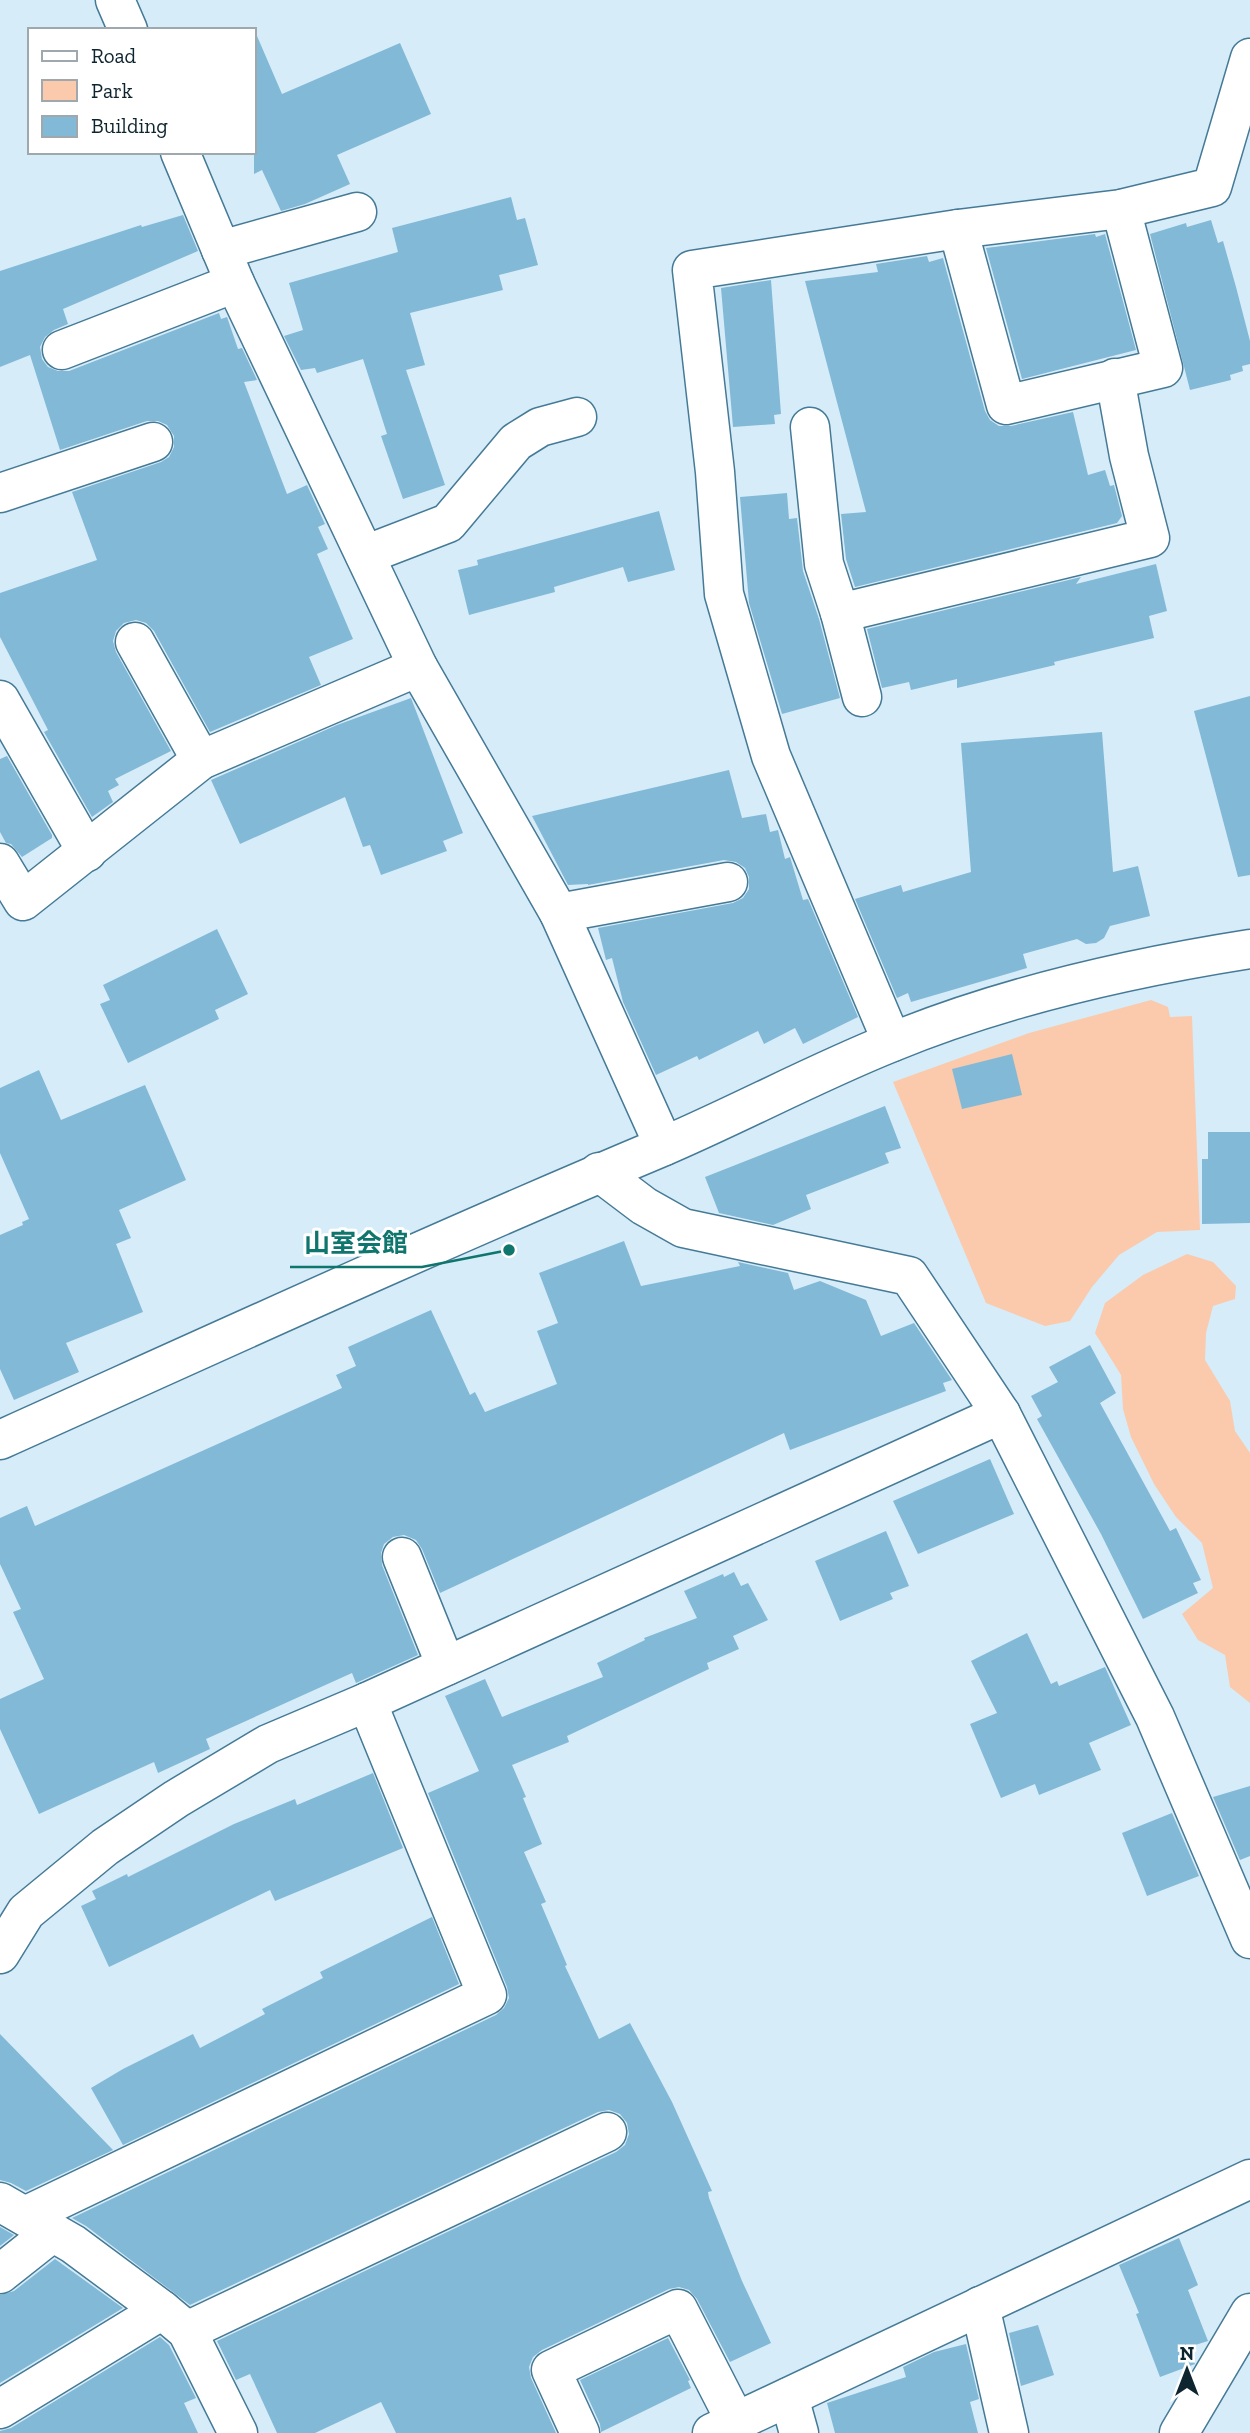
<svg xmlns="http://www.w3.org/2000/svg" width="1250" height="2433" viewBox="0 0 1250 2433" font-family="'Zilla Slab','Noto Sans JP',serif">
<style>
.green{fill:#fbcaac}
.building{fill:#82b9d7}
.lines{fill:none;stroke-linecap:round;stroke-linejoin:round}
.minor-casing{stroke:#457a96;stroke-width:41}
.minor{stroke:#fff;stroke-width:38}
.leader{fill:none;stroke:#0f766e;stroke-width:2.5}
.callout-dot{fill:#0f766e;stroke:#fff;stroke-width:2.5}
.callout-label{font-size:26px;text-anchor:middle;font-weight:bold;fill:#0f766e;stroke:#fff;stroke-width:6;stroke-linejoin:round;paint-order:stroke}
</style>
<rect width="100%" height="100%" fill="#d6ecf9"/>
<!-- green -->
<g class="green">
<polygon points="1151,1000 1168,1007 1170,1017 1192,1016 1200,1230 1157,1232 1119,1255 1092,1287 1070,1321 1045,1326 986,1303 893,1082 1029,1033"/>
<polygon points="1187,1254 1213,1262 1236,1286 1235,1299 1213,1306 1206,1333 1205,1360 1230,1401 1235,1431 1250,1453 1250,1703 1230,1687 1225,1655 1198,1640 1182,1614 1213,1588 1202,1543 1176,1517 1154,1484 1131,1437 1123,1409 1121,1375 1095,1333 1105,1303 1143,1275"/>
</g>
<!-- building -->
<g class="building">
<polygon points="254,29 282,94 400,43 431,114 337,155 350,184 305,204 281,211 262,170 254,174"/>
<polygon points="511,197 517,220 525,218 538,265 499,275 503,290 410,313 425,365 406,370 445,485 403,499 381,436 387,434 363,359 317,373 315,368 301,370 284,336 303,330 289,283 398,252 392,228"/>
<polygon points="183,215 198,251 63,309 68,324 54,330 45,337 40,347 42,359 48,367 58,371 69,371 219,313 221,319 227,317 238,349 242,348 257,380 244,382 287,494 307,485 325,524 318,527 328,549 317,554 353,639 309,657 321,685 210,732 154,631 146,623 136,620 124,623 116,631 113,641 116,652 171,751 115,779 119,785 108,791 113,802 92,817 44,732 48,730 0,637 0,593 97,560 72,492 161,462 169,457 174,447 174,436 167,425 158,421 147,421 60,450 30,355 0,367 0,271 141,225 142,227"/>
<polygon points="1211,220 1218,243 1223,241 1236,287 1250,341 1250,364 1242,366 1243,371 1230,375 1231,380 1190,390 1150,234 1186,223 1187,227"/>
<polygon points="1095,234 1096,237 1105,234 1136,350 1022,379 986,248"/>
<polygon points="927,256 929,262 943,258 985,411 990,420 999,426 1011,426 1073,412 1088,475 1105,470 1110,486 1114,485 1122,516 1117,523 855,587 846,559 841,514 866,512 805,281 878,272 876,264"/>
<polygon points="771,280 781,414 774,415 775,424 733,427 721,288"/>
<polygon points="787,493 789,519 797,518 803,571 819,619 840,698 782,714 749,603 740,497"/>
<polygon points="659,511 675,570 628,582 623,567 554,587 555,592 469,615 458,570 478,565 477,560"/>
<polygon points="1156,564 1167,611 1149,616 1154,638 1054,662 1055,665 957,688 957,679 911,690 909,682 882,688 867,629 1081,577 1076,584"/>
<polygon points="1250,696 1250,875 1238,877 1194,711"/>
<polygon points="411,698 463,833 443,841 447,851 381,875 370,845 363,847 345,797 240,844 211,780 337,725"/>
<polygon points="1102,732 1113,872 1138,866 1150,916 1110,926 1104,938 1096,943 1086,944 1077,939 1023,954 1027,968 911,1002 908,993 897,998 855,899 901,885 903,892 971,872 961,743"/>
<polygon points="7,756 52,835 52,838 22,857 11,844 6,843 0,832 0,759"/>
<polygon points="729,770 742,818 766,814 770,832 778,830 785,859 790,857 803,900 808,899 858,1017 803,1044 795,1028 764,1044 758,1031 699,1060 697,1056 656,1075 623,1002 612,958 606,960 598,928 733,903 743,898 749,889 749,877 745,868 736,862 724,860 588,885 588,884 568,885 532,816"/>
<polygon points="217,929 248,994 215,1010 219,1019 128,1063 100,1004 110,1000 103,985"/>
<polygon points="1012,1054 1022,1095 962,1109 952,1069"/>
<polygon points="39,1070 61,1120 145,1085 186,1180 119,1210 131,1238 116,1244 143,1312 66,1343 79,1372 14,1400 0,1369 0,1235 23,1225 22,1222 29,1219 0,1153 0,1088"/>
<polygon points="885,1106 901,1148 885,1153 889,1163 806,1195 811,1209 773,1225 719,1213 705,1177"/>
<polygon points="1208,1132 1250,1132 1250,1223 1202,1224 1202,1159 1208,1159"/>
<polygon points="624,1241 641,1286 740,1266 738,1262 788,1273 794,1290 820,1281 866,1300 881,1336 914,1323 952,1380 943,1383 946,1391 790,1450 784,1433 440,1593 422,1549 416,1540 404,1535 393,1537 384,1544 381,1553 382,1565 418,1655 356,1683 352,1673 206,1739 210,1749 158,1773 154,1762 39,1814 0,1729 0,1699 44,1679 13,1612 21,1609 0,1564 0,1518 27,1506 35,1526 342,1388 336,1375 356,1366 348,1347 431,1310 470,1395 475,1392 485,1412 557,1384 537,1331 558,1323 539,1273"/>
<polygon points="1090,1345 1116,1393 1100,1403 1170,1531 1176,1528 1201,1580 1193,1583 1198,1593 1143,1619 1101,1534 1037,1419 1042,1416 1031,1396 1058,1382 1049,1367"/>
<polygon points="990,1459 1014,1514 918,1554 893,1501"/>
<polygon points="886,1531 909,1586 890,1593 893,1599 840,1621 815,1561"/>
<polygon points="734,1572 741,1586 748,1583 768,1620 733,1636 739,1649 707,1663 709,1669 567,1736 569,1742 512,1765 526,1797 523,1798 542,1844 524,1852 546,1902 541,1904 567,1965 565,1966 599,2039 630,2023 672,2102 712,2191 708,2192 709,2198 742,2281 771,2343 730,2362 697,2299 689,2290 679,2287 669,2289 542,2350 533,2357 529,2367 531,2378 556,2433 396,2433 381,2402 315,2433 277,2433 250,2374 236,2380 217,2341 616,2152 625,2145 629,2134 627,2123 620,2114 609,2110 598,2112 190,2305 86,2226 72,2218 496,2015 504,2008 509,1998 507,1987 428,1793 479,1771 445,1696 485,1679 502,1717 603,1677 597,1663 645,1640 644,1638 697,1618 684,1591 723,1574 724,1577"/>
<polygon points="1027,1633 1051,1684 1057,1681 1059,1686 1105,1667 1131,1725 1089,1743 1101,1770 1039,1795 1035,1784 1001,1798 970,1724 997,1713 971,1661"/>
<polygon points="373,1773 403,1848 275,1901 270,1890 109,1967 81,1906 96,1899 92,1891 127,1874 128,1877 234,1824 295,1799 297,1805"/>
<polygon points="1250,1786 1250,1856 1240,1860 1213,1797"/>
<polygon points="1172,1813 1199,1876 1147,1896 1122,1833"/>
<polygon points="432,1917 459,1984 123,2145 91,2088 123,2069 193,2034 200,2048 265,2014 262,2009 323,1978 320,1972"/>
<polygon points="0,2034 113,2150 26,2191 11,2183 0,2180"/>
<polygon points="0,2227 14,2235 0,2246"/>
<polygon points="1179,2238 1198,2285 1188,2290 1208,2341 1189,2347 1195,2364 1160,2377 1136,2314 1139,2313 1119,2265"/>
<polygon points="55,2259 123,2308 0,2383 0,2295 14,2291"/>
<polygon points="1038,2325 1054,2375 1021,2386 1009,2333"/>
<polygon points="160,2337 169,2345 196,2398 184,2403 198,2433 0,2433 0,2431 11,2428"/>
<polygon points="668,2338 690,2380 688,2381 691,2388 601,2432 600,2424 580,2380"/>
<polygon points="966,2344 979,2399 970,2402 978,2433 835,2433 827,2403 906,2377 903,2367 934,2352"/>
</g>
<g class="lines">
<!-- minor casing -->
<g class="minor-casing">
<g id="minor">
<polyline points="115,0 128,30"/>
<polyline points="180,152 235,283 418,667 559,913 664,1146"/>
<polyline points="958,229 1006,405 1163,368 1121,209"/>
<polyline points="221,250 357,212"/>
<polyline points="62,350 235,283"/>
<polyline points="810,427 824,564 840,613 862,697"/>
<polyline points="0,493 153,442"/>
<polyline points="365,555 448,523 516,442 540,427 577,417"/>
<polyline points="840,613 1150,538 1129,456 1115,378"/>
<polyline points="135,642 201,760"/>
<polyline points="0,700 87,852"/>
<polyline points="0,863 23,901 201,760 418,667"/>
<polyline points="559,913 728,882"/>
<polyline points="892,1042 771,756 724,594 715,472 692,270 958,229 1121,209 1212,187 1250,58"/>
<polyline points="599,1172 644,1206 683,1228 909,1276 1001,1414 1155,1717 1250,1939"/>
<path d="M0 1440C220 1341 440 1240 662 1147 739 1114 813 1074 890 1043 1004 996 1129 968 1250 949"/>
<polyline points="402,1557 446,1666"/>
<polyline points="0,1954 26,1912 105,1847 176,1799 268,1744 367,1702 1001,1414"/>
<polyline points="0,2202 73,2244 162,2310 187,2331 238,2433"/>
<polyline points="25,2216 487,1995 367,1702"/>
<polyline points="0,2274 53,2232"/>
<polyline points="980,2306 1009,2433"/>
<polyline points="187,2331 607,2132"/>
<polyline points="789,2397 799,2433"/>
<polyline points="0,2409 162,2310"/>
<polyline points="580,2433 551,2370 678,2309 736,2422"/>
<polyline points="712,2433 1250,2179"/>
<polyline points="1179,2433 1250,2313"/>
</g>
</g>
<!-- minor -->
<use href="#minor" class="minor"/>
</g>
<!-- callouts -->
<path class="leader" d="M509 1250L422 1267H290"/>
<circle class="callout-dot" cx="509" cy="1250" r="7"/>
<g class="callout-label">
<text x="356" y="1252">山室会館</text>
</g>
<!-- legend -->
<rect x="28" y="28" width="228" height="126" fill="#ffffff" stroke="#9fa8ac" stroke-width="2"/>
<rect x="42" y="51" width="35" height="10" fill="#ffffff" stroke="#9fa8ac" stroke-width="2"/>
<text x="91" y="63" font-size="21" fill="#0e2530">Road</text>
<rect x="42" y="80" width="35" height="21" fill="#fbcaac" stroke="#9fa8ac" stroke-width="2"/>
<text x="91" y="98" font-size="21" fill="#0e2530">Park</text>
<rect x="42" y="116" width="35" height="21" fill="#82b9d7" stroke="#9fa8ac" stroke-width="2"/>
<text x="91" y="133" font-size="21" fill="#0e2530">Building</text>
<!-- north arrow -->
<g transform="translate(1187 2370)" stroke="#ffffff" stroke-width="5" paint-order="stroke">
<path d="M0-5L12 26L0 18L-12 26Z" fill="#0e2530"/>
<text y="-10" font-size="19" font-weight="bold" text-anchor="middle" fill="#0e2530">N</text>
</g>
</svg>
